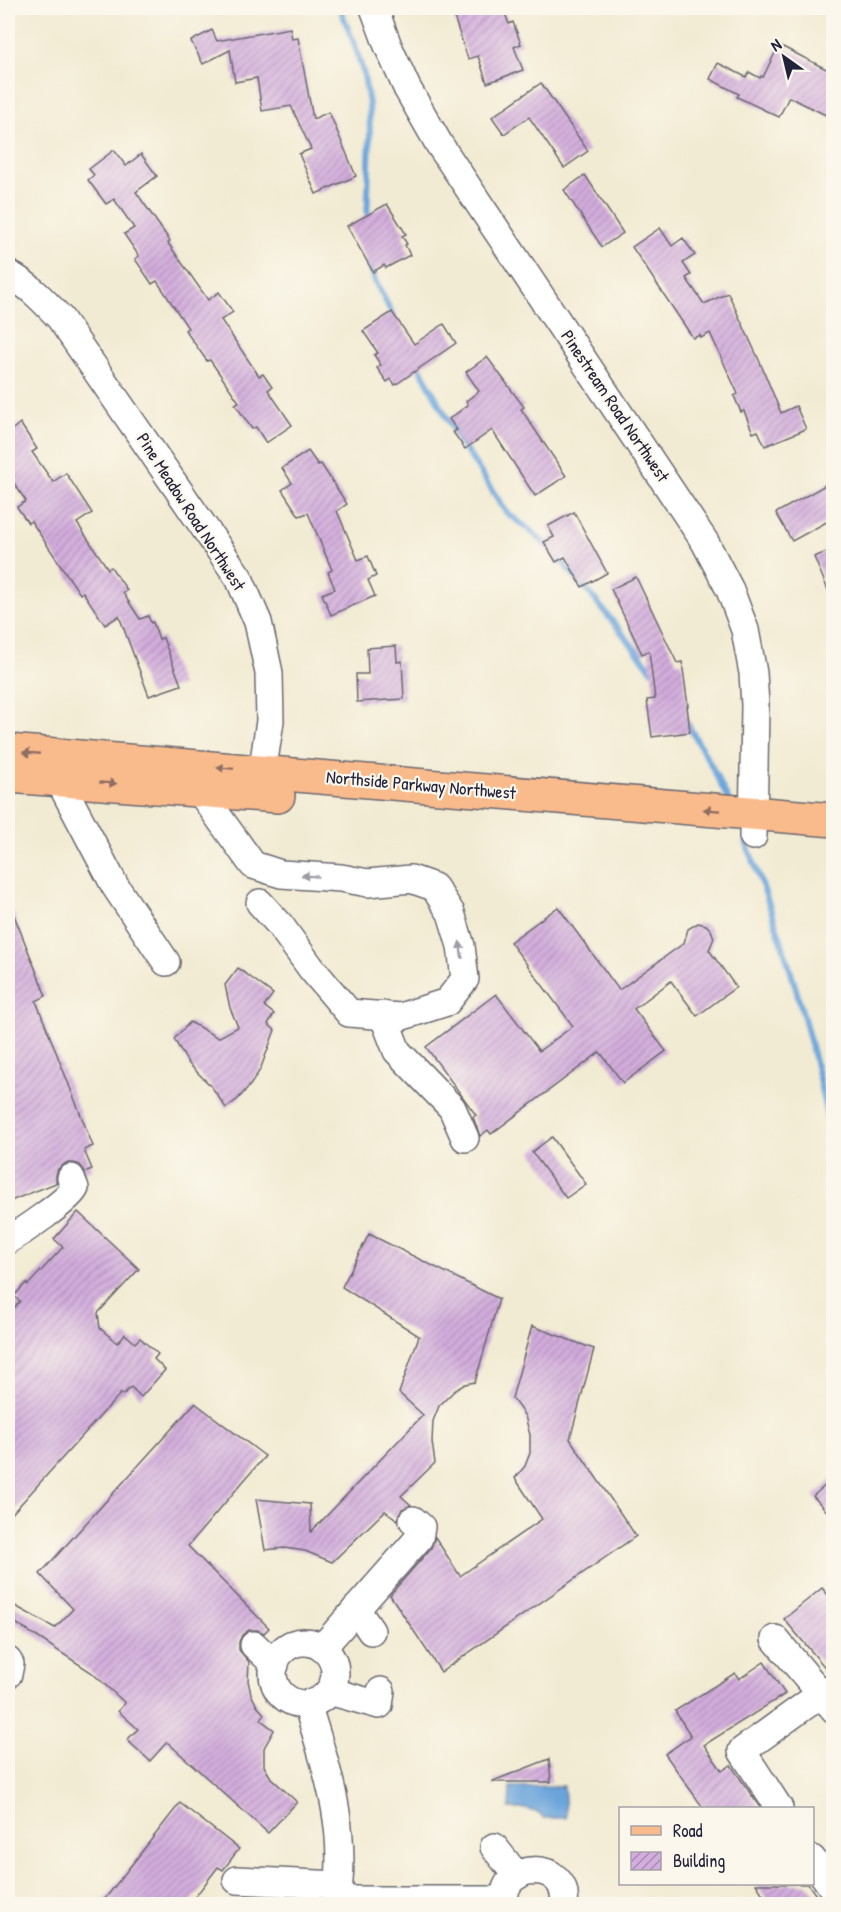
<svg xmlns="http://www.w3.org/2000/svg" width="841" height="1912" viewBox="0 0 841 1912" font-family="'Patrick Hand',sans-serif">
<style>
.water{fill:#6ba4db;stroke:#46638b;stroke-width:1.5}
.lines{fill:none;stroke-linecap:round;stroke-linejoin:round}
.stream{stroke:#6ba4db;stroke-width:6}
.building{fill:url(#building-hatch)}
.minor-casing{stroke:#6b6870;stroke-width:30}
.major-casing{stroke:#6b6870;stroke-width:36}
.minor{stroke:#fff;stroke-width:27}
.major{stroke:#fabb8c;stroke-width:33}
.oneway{fill:#8e6e64}
.oneway2{fill:#9c9ca7}
.labels{text-anchor:middle;stroke-width:4.5;stroke-linejoin:round;paint-order:stroke}
.street-label{font-size:18px;fill:#22223b;stroke:#fbf7ec}
</style>
<defs>
<pattern id="building-hatch" width="6" height="6" patternUnits="userSpaceOnUse" patternTransform="scale(1.5)"><rect width="6" height="6" fill="#d3addd"/><path d="M-1 1l2-2M0 6l6-6M5 7l2-2" fill="none" stroke="#ab8cb4"/></pattern>
</defs>
<rect width="100%" height="100%" fill="#fbf7ec"/>
<filter id="ink" filterUnits="userSpaceOnUse"><feTurbulence type="fractalNoise" baseFrequency=".0167" numOctaves="2"/><feDisplacementMap in="SourceGraphic" scale="12" xChannelSelector="R" yChannelSelector="G"/><feConvolveMatrix kernelMatrix="1 2 1 2 8 2 1 2 1" color-interpolation-filters="sRGB"/></filter>
<filter id="wash" filterUnits="userSpaceOnUse"><feTurbulence type="fractalNoise" baseFrequency=".008" numOctaves="4" result="noise"/><feDisplacementMap in="SourceGraphic" scale="24" xChannelSelector="R" yChannelSelector="G"/><feGaussianBlur stdDeviation="1.35" result="paint"/><feColorMatrix in="noise" values="0 0 0 0 0 0 0 0 0 0 0 0 0 0 0 0 0 1.4 0 .05"/><feComposite in="paint" operator="in"/></filter>
<g filter="url(#wash)">
<rect width="100%" height="100%" fill="#f2ebd3"/>
<!-- water -->
<polygon class="water" points="564,1786 566,1818 544,1818 536,1812 526,1809 509,1809 510,1787"/>
<g class="lines">
<!-- stream -->
<g class="stream">
<polyline points="340,8 355,46 364,75 369,104 370,134 367,221"/>
<polyline points="369,261 375,281 394,317"/>
<polyline points="416,361 458,438 507,513 531,531 552,551 592,596 656,675"/>
<polyline points="686,721 711,765 728,799"/>
<path d="M746 842C786 944 816 1047 834 1156"/>
</g>
</g>
<g id="blocks">
<!-- building -->
<g class="building">
<polygon points="482,8 503,8 509,24 513,22 521,44 514,47 523,70 487,83 478,56 468,59 454,17"/>
<polygon points="290,28 292,39 298,38 313,119 329,112 356,176 316,194 299,154 311,149 291,106 262,111 257,78 235,82 230,50 203,64 191,41 212,30 217,41"/>
<polygon points="779,45 834,73 834,119 789,97 779,117 737,97 739,94 710,79 718,63 746,77 749,72 760,78 761,76 763,77"/>
<polygon points="541,83 588,151 564,168 529,117 504,134 492,117"/>
<polygon points="114,150 126,166 141,154 157,176 136,192 170,241 168,243 208,300 219,292 233,312 221,320 259,376 263,374 272,387 268,390 292,425 266,443 256,427 252,429 235,404 239,402 210,360 207,361 185,330 188,328 157,281 152,284 135,259 139,256 124,234 134,228 114,199 106,204 88,180 94,175 89,169"/>
<polygon points="585,175 623,233 602,247 564,190"/>
<polygon points="387,204 406,234 402,236 407,244 405,245 410,255 386,268 384,265 373,272 347,226"/>
<polygon points="660,228 672,246 683,238 695,255 683,263 691,275 686,278 704,304 728,293 759,360 781,413 796,406 806,429 765,446 758,431 753,433 744,411 741,412 734,396 738,394 710,333 701,338 700,335 693,338 632,247"/>
<polygon points="392,312 414,344 444,324 456,343 395,385 391,379 387,382 377,368 381,365 374,355 378,353 363,331"/>
<polygon points="487,357 524,407 521,409 566,476 535,496 492,430 465,449 453,432 457,430 449,419 468,405 466,401 479,391 466,372"/>
<polygon points="20,423 37,449 32,452 53,482 66,473 92,513 77,523 108,569 111,567 127,590 123,593 140,619 148,616 151,623 153,622 159,639 163,638 181,685 149,696 119,616 105,625 83,592 80,594 31,521 28,523 17,507 26,501 8,474 8,433"/>
<polygon points="308,451 318,465 321,464 347,504 337,511 358,560 368,556 376,576 368,580 375,596 331,615 322,594 335,589 328,572 332,570 308,513 299,516 282,490 292,483 282,468"/>
<polygon points="834,480 834,518 792,541 776,513"/>
<polygon points="574,512 607,573 582,587 565,557 556,562 544,542 554,537 548,526"/>
<polygon points="834,549 834,602 833,602 814,557"/>
<polygon points="636,577 677,663 682,662 688,706 687,706 690,732 652,737 647,700 655,699 649,651 642,654 611,589"/>
<polygon points="396,646 397,662 402,661 404,699 357,702 356,674 368,674 367,648"/>
<polygon points="8,900 46,996 36,1001 93,1146 84,1150 92,1169 85,1172 80,1165 74,1163 66,1163 58,1169 56,1175 56,1183 8,1202"/>
<polygon points="558,907 619,990 684,943 688,929 698,923 706,925 711,930 714,938 709,950 736,987 697,1016 671,981 634,1009 666,1051 623,1083 600,1052 491,1134 488,1130 480,1136 473,1117 476,1115 426,1047 496,994 539,1051 573,1026 510,942"/>
<polygon points="238,968 273,994 264,1006 274,1014 268,1024 275,1030 260,1070 251,1084 238,1099 226,1108 211,1086 188,1063 174,1039 190,1022 218,1038 238,1027 230,1008 225,985"/>
<polygon points="552,1137 586,1184 566,1198 532,1152"/>
<polygon points="78,1212 139,1269 98,1313 100,1328 117,1343 125,1334 135,1343 140,1338 158,1354 154,1359 165,1370 141,1397 131,1387 123,1395 121,1393 8,1518 8,1315 20,1301 14,1296 26,1283 28,1285 63,1247 54,1239"/>
<polygon points="369,1234 499,1299 475,1382 465,1384 454,1391 439,1406 433,1421 432,1442 435,1463 401,1496 411,1505 402,1509 398,1520 385,1511 332,1562 305,1551 284,1548 265,1550 256,1499 310,1504 311,1532 423,1415 399,1393 419,1336 342,1287"/>
<polygon points="532,1326 594,1349 570,1439 636,1536 441,1672 390,1595 431,1548 435,1537 460,1576 542,1519 515,1478 525,1466 530,1453 530,1435 525,1416 512,1398"/>
<polygon points="195,1403 265,1456 188,1546 269,1628 264,1633 257,1630 249,1630 242,1635 239,1642 239,1650 249,1662 248,1681 251,1694 257,1706 264,1714 261,1720 274,1730 264,1748 264,1766 271,1778 297,1802 268,1833 167,1742 150,1761 127,1740 138,1729 118,1711 125,1703 91,1672 8,1618 8,1602 55,1628 73,1609 40,1574"/>
<polygon points="834,1478 834,1519 813,1496"/>
<polygon points="822,1588 834,1602 834,1678 784,1619"/>
<polygon points="764,1662 785,1694 704,1745 722,1771 731,1765 761,1809 704,1809 665,1754 691,1736 675,1711 735,1673 739,1679"/>
<polygon points="549,1759 551,1782 493,1782 493,1781"/>
<polygon points="180,1803 239,1849 223,1870 218,1867 189,1905 100,1905"/>
<polygon points="756,1884 808,1884 823,1905 770,1905"/>
</g>
</g>
</g>
<g filter="url(#ink)">
<use href="#blocks" fill-opacity="0" stroke="#6b6870" stroke-width="1.5"/>
<g class="lines">
<!-- minor casing -->
<g class="minor-casing">
<g id="minor">
<polyline points="374,8 388,46 407,88 439,144 705,542 730,590 745,630 753,673 755,705 753,836"/>
<path d="M8 274C28 284 44 301 60 318L239 578 258 622 269 673 270 721 259 793"/>
<polyline points="59,780 115,886 166,962"/>
<polyline points="199,790 253,865 281,874 341,878 368,883 411,879 434,887 451,913 461,946 465,979 447,1002 400,1017 349,1013 311,968 280,925 260,903"/>
<polyline points="383,1015 397,1051 452,1108 465,1138"/>
<path d="M8 1240C20 1233 71 1199 75 1188L71 1178"/>
<polyline points="356,1609 371,1631"/>
<polyline points="775,1639 834,1709"/>
<circle cx="304" cy="1673" r="31"/>
<polyline points="254,1645 275,1665"/>
<polyline points="322,1648 419,1538 421,1527 413,1520"/>
<polyline points="8,1661 10,1664 8,1674"/>
<polyline points="329,1691 379,1705 381,1691"/>
<path d="M307 1704C328 1772 349 1832 336 1904"/>
<polyline points="779,1808 742,1751 821,1694"/>
<polyline points="494,1847 517,1876"/>
<polyline points="812,1859 834,1890"/>
<polyline points="237,1880 338,1885"/>
<polyline points="337,1900 505,1900"/>
<path d="M505 1904C498 1860 570 1859 564 1904"/>
</g>
</g>
<!-- major casing -->
<g class="major-casing">
<g id="major">
<polyline points="8,751 834,820"/>
<polyline points="8,776 278,796"/>
</g>
</g>
<!-- minor -->
<use href="#minor" class="minor"/>
<!-- major -->
<use href="#major" class="major"/>
</g>
<!-- one-way arrows -->
<defs><path id="oneway-solid" d="M-6-.8H1V-3.2L6.5 0L1 3.2V.8H-6Z" transform="scale(1.5)"/></defs>
<g class="oneway">
<use href="#oneway-solid" transform="translate(31 753) rotate(-175)"/>
<use href="#oneway-solid" transform="translate(225 768) rotate(-175)"/>
<use href="#oneway-solid" transform="translate(108 783) rotate(4)"/>
<use href="#oneway-solid" transform="translate(712 810) rotate(-175)"/>
</g>
<g class="oneway2">
<use href="#oneway-solid" transform="translate(310 876) rotate(-176)"/>
<use href="#oneway-solid" transform="translate(461 950) rotate(-99)"/>
</g>
</g>
<g class="labels">
<!-- street labels -->
<g class="street-label">
<text transform="translate(615 406) rotate(56)" y="6">Pinestream Road Northwest</text>
<text transform="translate(191 512) rotate(57)" y="6">Pine Meadow Road Northwest</text>
<text transform="translate(421 785) rotate(5)" y="6">Northside Parkway Northwest</text>
</g>
</g>
<!-- margin -->
<rect width="841" height="1912" fill="none" stroke="#fbf7ec" stroke-width="30"/>
<!-- legend -->
<rect x="619" y="1807" width="195" height="78" fill="#fbf7ec" stroke="#a4a2a5" stroke-width="1.5"/>
<rect x="631" y="1826" width="30" height="9" fill="#fabb8c" stroke="#a4a2a5" stroke-width="1.5"/>
<text x="673" y="1837" font-size="18" fill="#22223b">Road</text>
<rect x="631" y="1852" width="30" height="18" fill="url(#building-hatch)" stroke="#a4a2a5" stroke-width="1.5"/>
<text x="673" y="1867" font-size="18" fill="#22223b">Building</text>
<!-- north arrow -->
<g transform="translate(784 57) rotate(326)" stroke="#fbf7ec" stroke-width="4.5" paint-order="stroke">
<path d="M0-4.5L10 22L0 15L-10 22Z" fill="#22223b"/>
<text y="-9" font-size="16" font-weight="bold" text-anchor="middle" fill="#22223b">N</text>
</g>
</svg>
